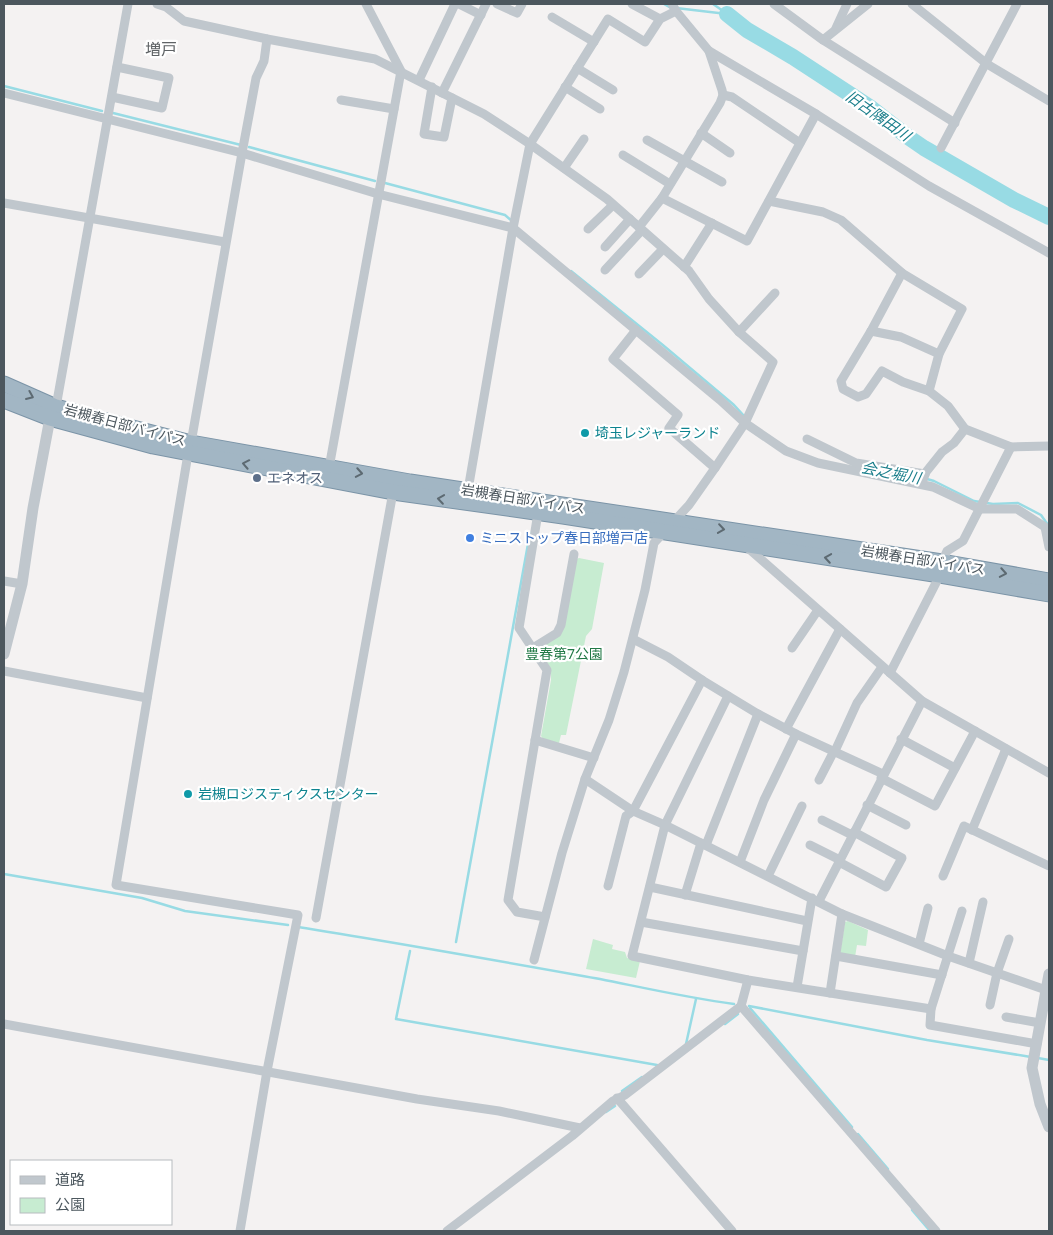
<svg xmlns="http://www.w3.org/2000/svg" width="1053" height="1235" viewBox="0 0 1053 1235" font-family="'Noto Sans','Noto Sans JP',sans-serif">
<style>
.green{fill:#c7ecd1}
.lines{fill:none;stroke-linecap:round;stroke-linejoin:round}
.stream{stroke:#98dbe4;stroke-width:2.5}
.river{stroke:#98dbe4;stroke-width:16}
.trunk-casing{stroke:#7b94a7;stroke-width:17}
.minor{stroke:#c0c7cd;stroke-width:9}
.tertiary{stroke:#c0c7cd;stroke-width:11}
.trunk{stroke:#a2b6c4;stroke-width:15}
.oneway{stroke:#5d6a72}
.culture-dot{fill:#0f9aa8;stroke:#fff;stroke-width:2}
.service-dot{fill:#5c6f8a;stroke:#fff;stroke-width:2}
.shop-dot{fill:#3f7fe0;stroke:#fff;stroke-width:2}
.labels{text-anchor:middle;stroke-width:4.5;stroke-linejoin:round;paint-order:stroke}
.street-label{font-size:14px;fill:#4c575e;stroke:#fff}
.culture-label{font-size:14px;fill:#0d838f;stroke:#fff;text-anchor:start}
.service-label{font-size:14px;fill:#4e5e75;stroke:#fff;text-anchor:start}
.shop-label{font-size:14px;fill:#366cbe;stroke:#fff;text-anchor:start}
.park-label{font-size:14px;fill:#227946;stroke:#fff}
.water-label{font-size:15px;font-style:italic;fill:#1a7e8b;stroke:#fff}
.quarter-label{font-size:16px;fill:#5f6366;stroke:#fff}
</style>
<rect width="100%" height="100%" fill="#f4f2f2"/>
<!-- green -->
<g class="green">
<polygon points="579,558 604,563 592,629 586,636 566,735 561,735 559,743 544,740 541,736 551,680 551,669 539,648 559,634 574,560"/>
<polygon points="848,921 868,930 866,946 857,945 855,957 840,953 845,922"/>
<polygon points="593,939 613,945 612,949 625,952 627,958 640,961 636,978 586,969"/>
</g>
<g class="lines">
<!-- stream -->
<g class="stream">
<polyline points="664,4 671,8"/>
<polyline points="713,4 726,13"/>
<polyline points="676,8 727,14"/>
<polyline points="4,86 102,111"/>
<polyline points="113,113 241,145"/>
<polyline points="249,147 375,181"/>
<polyline points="385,183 505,215 512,221"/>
<polyline points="571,271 664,346 734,405 745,417"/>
<polyline points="927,479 934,481 974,501 993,504 1018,503 1041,515 1048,525"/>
<polyline points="4,874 142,898 185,911 288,925"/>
<path d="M298 927C399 943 499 961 600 979 645 988 689 998 734 1004"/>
<polyline points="456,942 530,533"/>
<polyline points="410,951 396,1019 657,1065"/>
<polyline points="749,1006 927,1040 1031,1057"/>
<polyline points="750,1008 852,1127"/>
<polyline points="725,1024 738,1014"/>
<polyline points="686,1044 696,999"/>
<polyline points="1038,1058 1049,1060"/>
<polyline points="622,1091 642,1077"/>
<polyline points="606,1112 615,1106"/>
<polyline points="858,1134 888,1169"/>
<polyline points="912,1210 930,1231"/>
</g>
<!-- river -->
<polyline class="river" points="727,14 747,30 793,57 871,108 908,137 924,148 1014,200 1049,217"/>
<!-- trunk casing -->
<g class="trunk-casing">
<g id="trunk">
<polyline points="4,384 56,407 113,423 191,443 410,482 942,562 1049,581"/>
<polyline points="4,400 50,418 153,446 393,492 563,516 940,575 1049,594"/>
</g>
</g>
<!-- minor -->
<g class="minor">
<polyline points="157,4 166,7 184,21 267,39 375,59 484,114 530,144 607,199 689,271 709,299 739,332 773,362 745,423 715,468 689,505 654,543 645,590 624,672 609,720 585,779 562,853 534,960"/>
<polyline points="459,4 481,15"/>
<polyline points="497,4 517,13 522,4"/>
<polyline points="632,4 660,19"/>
<polyline points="774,4 823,40 955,123"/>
<polyline points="912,4 987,64 1049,101"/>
<polyline points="552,17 594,42"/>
<polyline points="836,28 847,4"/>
<polyline points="823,40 868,4"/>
<polyline points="709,51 816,114 929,186 1049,253"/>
<polyline points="577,68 613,90"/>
<polyline points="419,80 455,4"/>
<polyline points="432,87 424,134 444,137 452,98"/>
<polyline points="565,87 600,109"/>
<polyline points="4,93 242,153 378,194 513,228 720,400 745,423 786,451 818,463 933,487 980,509 1017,509 1045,527 1049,547"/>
<polyline points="442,93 486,4"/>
<polyline points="723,95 732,97 800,143"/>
<polyline points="112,97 162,108 169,78 117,67"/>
<polyline points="341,100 394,109"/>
<polyline points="701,133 730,153"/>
<polyline points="647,140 722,182"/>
<polyline points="941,148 1017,4"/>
<polyline points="623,155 670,184"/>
<polyline points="564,168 584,139"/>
<polyline points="662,198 747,241 816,114"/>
<polyline points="769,201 823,212 841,220 902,273 962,309 939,354 929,391"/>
<polyline points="4,203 225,242"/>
<polyline points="639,227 662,198 720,103 723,95 722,90 709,51 676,11"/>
<polyline points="588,229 613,205"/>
<polyline points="605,247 630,219"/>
<polyline points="684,267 712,223"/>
<polyline points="605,270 642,230"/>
<polyline points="902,273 871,331 841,381 843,389 858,397 866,394 882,371 903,382 929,391 948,406 965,429 1011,447 1049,446"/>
<polyline points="639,274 663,249"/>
<polyline points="636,330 613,359 678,415 669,428 715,468"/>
<polyline points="871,331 901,337 939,354"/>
<polyline points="739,332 775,293"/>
<polyline points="56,407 128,4"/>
<polyline points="807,439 856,463 925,474"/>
<polyline points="191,443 242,153 256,78 264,61 267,39"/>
<polyline points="188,454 116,885 298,915 267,1071 240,1231"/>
<polyline points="329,468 401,71 366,4"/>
<polyline points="923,480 926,472 942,452 954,443 965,429"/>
<polyline points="468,490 513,228 530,144 608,19 645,42 660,19 676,11 672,4"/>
<polyline points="538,513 519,628 547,670 508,900 517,912 545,917"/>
<polyline points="747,547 922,701 1049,773"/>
<polyline points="942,562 947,551 963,541 1011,447"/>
<polyline points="4,581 22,584"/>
<polyline points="633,639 668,657 702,680 758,714 796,734 883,774"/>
<polyline points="536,646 557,633 561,625 574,554"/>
<polyline points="792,648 818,610"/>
<polyline points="4,671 147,698"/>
<polyline points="890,673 940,575"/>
<polyline points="728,696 665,825 632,956 748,980 931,1009"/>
<polyline points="786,729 840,629"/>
<polyline points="901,739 955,768"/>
<polyline points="535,740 594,758"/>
<polyline points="835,751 857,703 882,667"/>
<polyline points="881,778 935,806 975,731"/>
<polyline points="585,779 633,811 665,825 842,914 948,956 1046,990"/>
<polyline points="819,780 834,751"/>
<polyline points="867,805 906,825"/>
<polyline points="822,820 852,835"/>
<polyline points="972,830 1006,749"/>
<polyline points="706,845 758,714"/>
<polyline points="810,845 840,860"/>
<polyline points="740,862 764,800 796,734"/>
<polyline points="839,862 886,887 902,858 854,832"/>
<polyline points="768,876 802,806"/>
<polyline points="943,876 964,826 1049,866"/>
<polyline points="608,886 626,816 633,811 702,680"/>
<polyline points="650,887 807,921"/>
<polyline points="685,895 701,843"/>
<polyline points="819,901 922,701"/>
<polyline points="962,911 931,1009 930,1025 1037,1044"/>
<polyline points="316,918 393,492"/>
<polyline points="641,922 803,951"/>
<polyline points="919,944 928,908"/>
<polyline points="836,956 942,975"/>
<polyline points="969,963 983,902"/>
<polyline points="797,987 812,898"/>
<polyline points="830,993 842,914"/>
<polyline points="990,1005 997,973 1009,939"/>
<polyline points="741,1006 936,1231"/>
<polyline points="1006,1017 1040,1023"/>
<polyline points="4,1024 417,1099 499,1111 580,1128"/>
<polyline points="617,1098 732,1231"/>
<polyline points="447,1231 572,1136 613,1101 625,1095 741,1006 748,980"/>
</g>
<!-- tertiary -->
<g class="tertiary">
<polyline points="4,654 22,584 33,508 50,418 53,412"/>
<polyline points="1049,974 1032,1068 1040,1104 1049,1127"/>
</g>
<!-- trunk -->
<use href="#trunk" class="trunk"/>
</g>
<!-- one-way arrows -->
<defs><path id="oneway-chevron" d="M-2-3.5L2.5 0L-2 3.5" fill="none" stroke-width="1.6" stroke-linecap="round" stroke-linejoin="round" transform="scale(1.25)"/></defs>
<g class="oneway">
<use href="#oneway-chevron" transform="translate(30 396) rotate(23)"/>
<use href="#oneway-chevron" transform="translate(246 464) rotate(-169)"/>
<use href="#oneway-chevron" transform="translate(359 473) rotate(10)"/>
<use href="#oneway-chevron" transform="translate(441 499) rotate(-172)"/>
<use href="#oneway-chevron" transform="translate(721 529) rotate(8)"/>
<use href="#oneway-chevron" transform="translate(828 558) rotate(-171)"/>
<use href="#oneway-chevron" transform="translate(1003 573) rotate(10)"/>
</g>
<!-- markers -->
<g class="culture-dot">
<circle cx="585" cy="433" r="5"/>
<circle cx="188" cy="794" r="5"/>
</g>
<circle class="service-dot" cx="257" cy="478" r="5"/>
<circle class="shop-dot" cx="470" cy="538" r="5"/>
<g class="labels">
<!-- street labels -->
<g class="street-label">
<text transform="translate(125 425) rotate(15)" y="5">岩槻春日部バイパス</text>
<text transform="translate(523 499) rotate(9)" y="5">岩槻春日部バイパス</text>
<text transform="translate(923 560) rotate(9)" y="5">岩槻春日部バイパス</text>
</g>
<!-- culture labels -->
<g class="culture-label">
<text x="595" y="438">埼玉レジャーランド</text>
<text x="198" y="799">岩槻ロジスティクスセンター</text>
</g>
<!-- service labels -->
<g class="service-label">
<text x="267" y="483">エネオス</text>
</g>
<!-- shop labels -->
<g class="shop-label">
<text x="480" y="543">ミニストップ春日部増戸店</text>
</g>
<!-- park labels -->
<g class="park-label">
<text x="564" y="659">豊春第7公園</text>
</g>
<!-- water labels -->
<g class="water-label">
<text transform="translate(878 116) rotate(35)" y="5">旧古隅田川</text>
<text transform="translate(891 473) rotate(11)" y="5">会之堀川</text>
</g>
<!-- quarter labels -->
<g class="quarter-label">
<text x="161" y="55">増戸</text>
</g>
</g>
<!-- border -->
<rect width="1053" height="1235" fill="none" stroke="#4c575e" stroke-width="10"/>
<!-- legend -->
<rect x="10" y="1160" width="162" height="65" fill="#ffffff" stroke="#b7bcbf"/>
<rect x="20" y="1176" width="25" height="8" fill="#c0c7cd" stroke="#b7bcbf"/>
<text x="55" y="1185" font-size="15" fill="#4c575e">道路</text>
<rect x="20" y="1198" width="25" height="15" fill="#c7ecd1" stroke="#b7bcbf"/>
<text x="55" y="1210" font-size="15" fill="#4c575e">公園</text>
</svg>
